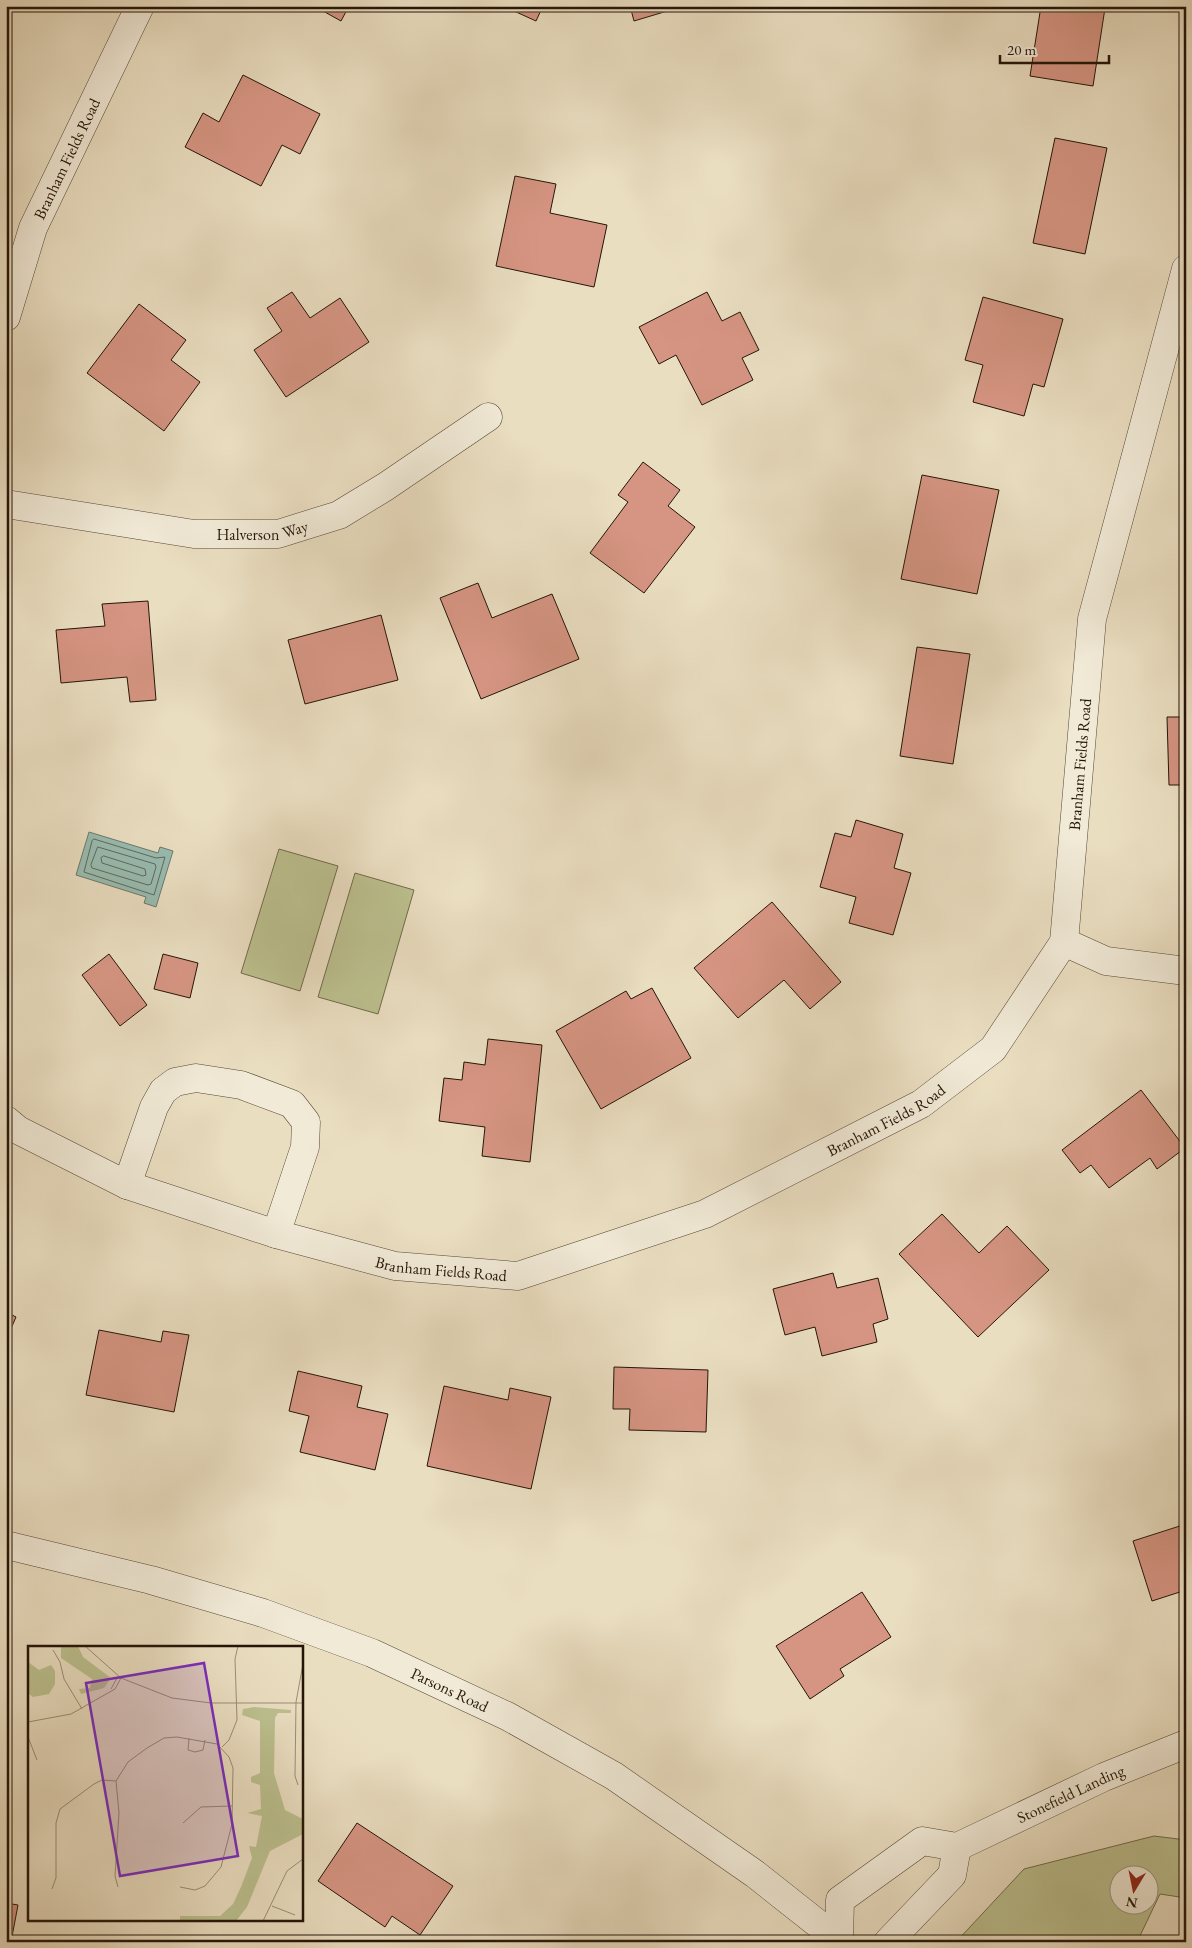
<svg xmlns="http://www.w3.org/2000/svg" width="1192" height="1948" viewBox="0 0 1192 1948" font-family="'EB Garamond',serif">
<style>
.green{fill:#bcc08f;stroke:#706a4c;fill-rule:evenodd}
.water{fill:#98bcb1;stroke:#6a796d}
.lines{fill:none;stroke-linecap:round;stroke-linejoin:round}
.shore{stroke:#5e685c;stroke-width:1}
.building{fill:#d69583;stroke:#241508}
.minor-casing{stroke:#564736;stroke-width:29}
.minor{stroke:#f1ead7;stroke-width:28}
.labels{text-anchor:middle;stroke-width:4;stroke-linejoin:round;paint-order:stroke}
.street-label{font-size:16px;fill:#241508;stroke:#f1ead7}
.inset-road{fill:none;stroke:#9b8e77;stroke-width:1}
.view{fill:#7b2cbf;fill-opacity:0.15;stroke:#7b2cbf;stroke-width:2.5}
.inset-edge{fill:none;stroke:#241508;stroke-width:2.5}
</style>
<rect width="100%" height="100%" fill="#eadec1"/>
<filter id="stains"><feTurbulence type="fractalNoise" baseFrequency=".004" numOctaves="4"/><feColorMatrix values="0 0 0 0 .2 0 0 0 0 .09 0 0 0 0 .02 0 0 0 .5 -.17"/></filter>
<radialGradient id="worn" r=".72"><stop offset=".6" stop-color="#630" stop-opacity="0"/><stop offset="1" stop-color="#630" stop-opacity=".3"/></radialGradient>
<!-- green -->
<g class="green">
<polygon points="279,849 338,866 300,991 241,973"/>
<polygon points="355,873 414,890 378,1014 318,997"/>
<path d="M1154 1836 1186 1840V1898L1160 1894 1137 1942H956L1024 1869ZM1120 1876H1150V1906H1120Z"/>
</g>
<!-- water -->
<polygon class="water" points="89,832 158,853 160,847 173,851 156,907 144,903 146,897 76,875"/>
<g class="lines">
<!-- shore -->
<g class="shore">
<polygon points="94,839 156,858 165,857 154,895 84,872 92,841"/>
<polygon points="98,847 155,864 156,867 151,884 148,885 92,868 91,865"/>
<polygon points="104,856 145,869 146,875 143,876 102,863 101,858"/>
</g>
</g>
<!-- building -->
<g class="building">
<polygon points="6,6 12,6 6,20"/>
<polygon points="314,6 349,6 341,21"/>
<polygon points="503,6 543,6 536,21"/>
<polygon points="630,6 684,6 634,21"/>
<polygon points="1041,6 1105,8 1093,86 1030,76"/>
<polygon points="243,75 320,114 300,154 282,145 261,186 185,147 203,113 219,122"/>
<polygon points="1055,138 1107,148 1085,254 1033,243"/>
<polygon points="515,176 556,184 550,213 607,225 594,287 496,266"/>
<polygon points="292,292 310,318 340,298 369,342 286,397 254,350 282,331 267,308"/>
<polygon points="707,292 722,321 740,312 759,350 742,358 753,380 702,405 676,355 659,364 639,327"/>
<polygon points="983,297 1063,319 1044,387 1033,384 1024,416 973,402 983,365 965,360"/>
<polygon points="139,304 186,340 171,360 200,382 164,431 87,373"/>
<polygon points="643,462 680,490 668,506 695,527 644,593 590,553 628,502 618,495"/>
<polygon points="922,475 999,490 977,594 901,579"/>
<polygon points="478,583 492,618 552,594 579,659 481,699 440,598"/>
<polygon points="148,601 156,700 130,702 127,677 61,683 56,630 105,626 102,604"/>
<polygon points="381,615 398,680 305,704 288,640"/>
<polygon points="917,647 970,654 953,764 900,756"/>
<polygon points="1167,717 1186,717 1186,785 1169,785"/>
<polygon points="856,820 903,834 894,868 911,873 893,935 849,923 856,897 820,887 835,833 851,837"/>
<polygon points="772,902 841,982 810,1009 784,980 738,1018 694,968"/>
<polygon points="109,954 147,1005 120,1026 82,975"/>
<polygon points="163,954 198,963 190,998 154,989"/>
<polygon points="652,988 691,1058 601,1109 556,1031 626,991 631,999"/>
<polygon points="488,1039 542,1045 530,1162 482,1156 485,1127 439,1121 444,1078 462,1080 464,1062 485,1065"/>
<polygon points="1141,1090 1185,1148 1157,1169 1150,1158 1109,1188 1091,1165 1080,1173 1062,1150"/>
<polygon points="942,1214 979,1253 1007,1226 1049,1270 978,1337 899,1254"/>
<polygon points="833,1273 837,1288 878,1278 888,1319 873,1324 877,1342 822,1356 815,1327 785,1335 773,1289"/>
<polygon points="6,1312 16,1317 6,1340"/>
<polygon points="99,1330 161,1342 163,1331 189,1335 174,1412 86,1395"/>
<polygon points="614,1367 708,1370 706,1432 629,1430 630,1409 613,1409"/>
<polygon points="298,1371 362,1386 357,1407 388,1414 375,1470 300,1452 309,1416 289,1411"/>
<polygon points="444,1386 508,1400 510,1388 551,1397 531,1489 427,1466"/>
<polygon points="1186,1524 1186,1590 1152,1601 1133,1541"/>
<polygon points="862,1592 891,1637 840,1669 844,1676 810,1699 776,1646"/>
<polygon points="357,1823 453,1886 420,1935 392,1916 385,1927 318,1881"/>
<polygon points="6,1903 18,1905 11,1942 6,1942"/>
</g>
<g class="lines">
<!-- minor casing -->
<g class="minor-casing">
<g id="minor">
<path id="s1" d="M6 317 33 228 140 6"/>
<path id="s2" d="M6 504 194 534H278L339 515 385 487 488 417"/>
<polyline points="1064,942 1106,961 1186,971"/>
<path id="s3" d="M6 1120 18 1130 127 1185 276 1234 395 1266 518 1276 705 1214 921 1104 993 1049 1064 942 1092 619 1186 269"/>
<polyline points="127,1185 154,1107 163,1091 175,1082 196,1078 241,1085 292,1104 306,1122 305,1147 276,1234"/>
<path id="s4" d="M6 1545 151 1580 263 1613 372 1653 507 1716 614 1776 755 1874 841 1942"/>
<path id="s5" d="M839 1940 840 1900 922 1841 957 1847 1104 1777 1186 1744"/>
<polyline points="888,1942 952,1875 957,1847"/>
</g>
</g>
<!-- minor -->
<use href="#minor" class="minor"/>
</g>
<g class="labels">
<!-- street labels -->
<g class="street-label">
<text dy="6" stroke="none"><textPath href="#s1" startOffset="170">Branham Fields Road</textPath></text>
<text dy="6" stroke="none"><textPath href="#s2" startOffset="259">Halverson Way</textPath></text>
<text dy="6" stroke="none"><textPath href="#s3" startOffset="1378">Branham Fields Road</textPath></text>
<text dy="6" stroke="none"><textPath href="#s3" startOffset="942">Branham Fields Road</textPath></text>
<text dy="6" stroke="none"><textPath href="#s3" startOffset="464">Branham Fields Road</textPath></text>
<text dy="6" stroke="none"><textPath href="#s4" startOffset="468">Parsons Road</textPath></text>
<text dy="6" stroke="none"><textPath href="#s5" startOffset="302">Stonefield Landing</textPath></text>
</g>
</g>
<!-- overview -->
<g transform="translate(28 1646)">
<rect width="275" height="275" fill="#eadec1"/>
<path d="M33 0H50L55 11 83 32 76 42 53 48 51 43 62 42 64 33 33 12ZM0 16 11 24 23 19 27 25V38L21 48 5 51 0 47ZM226 61 263 64V67H250L247 72 246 127 257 164 275 173V188L242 205 219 261 208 275H152V270H192L205 258 213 241 224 212 221 200 228 201 234 170 219 167 233 163 232 139 223 136V131L232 127V75L214 69 215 63Z" fill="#bcc08f"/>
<path class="inset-road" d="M57 0 93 32 144 52 183 57H275M25 4 32 16 36 33 54 63M83 43 89 32H93M0 76 43 68 87 43 93 32M0 91 9 114M161 92 160 104 167 106 175 104 177 94M194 101 201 94 209 74 207 13 210 0M270 139 267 130 268 56 275 18M155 177 173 161 204 160M90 241 87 230 91 167 88 135 100 116 119 102 136 92 149 91 189 98 201 111 205 122 204 178 193 221 177 240 167 244 152 241M24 243 28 232V177L32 163 66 138 74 134 88 135M244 260 267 269M235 275 259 225 275 213"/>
<path class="view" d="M176 17 210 210 92 230 58 37Z"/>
<rect width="275" height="275" class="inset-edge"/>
</g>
<!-- margin -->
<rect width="1192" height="1948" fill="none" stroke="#eadec1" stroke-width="25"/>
<rect x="8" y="8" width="1177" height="1933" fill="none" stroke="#241508" stroke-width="2.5"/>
<rect x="12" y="12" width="1167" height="1923" fill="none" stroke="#241508"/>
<!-- north arrow -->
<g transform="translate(1134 1890) rotate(190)"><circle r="24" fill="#f1ead7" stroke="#9f9584"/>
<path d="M0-4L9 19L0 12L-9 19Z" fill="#8f2418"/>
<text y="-8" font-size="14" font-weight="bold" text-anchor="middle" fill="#241508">N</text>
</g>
<!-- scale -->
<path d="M1000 55v8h109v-8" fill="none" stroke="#241508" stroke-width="2.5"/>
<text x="1007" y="55" font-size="15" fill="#241508" stroke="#f1ead7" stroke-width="4" paint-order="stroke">20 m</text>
<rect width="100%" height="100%" filter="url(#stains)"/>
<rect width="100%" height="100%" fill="url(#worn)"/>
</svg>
